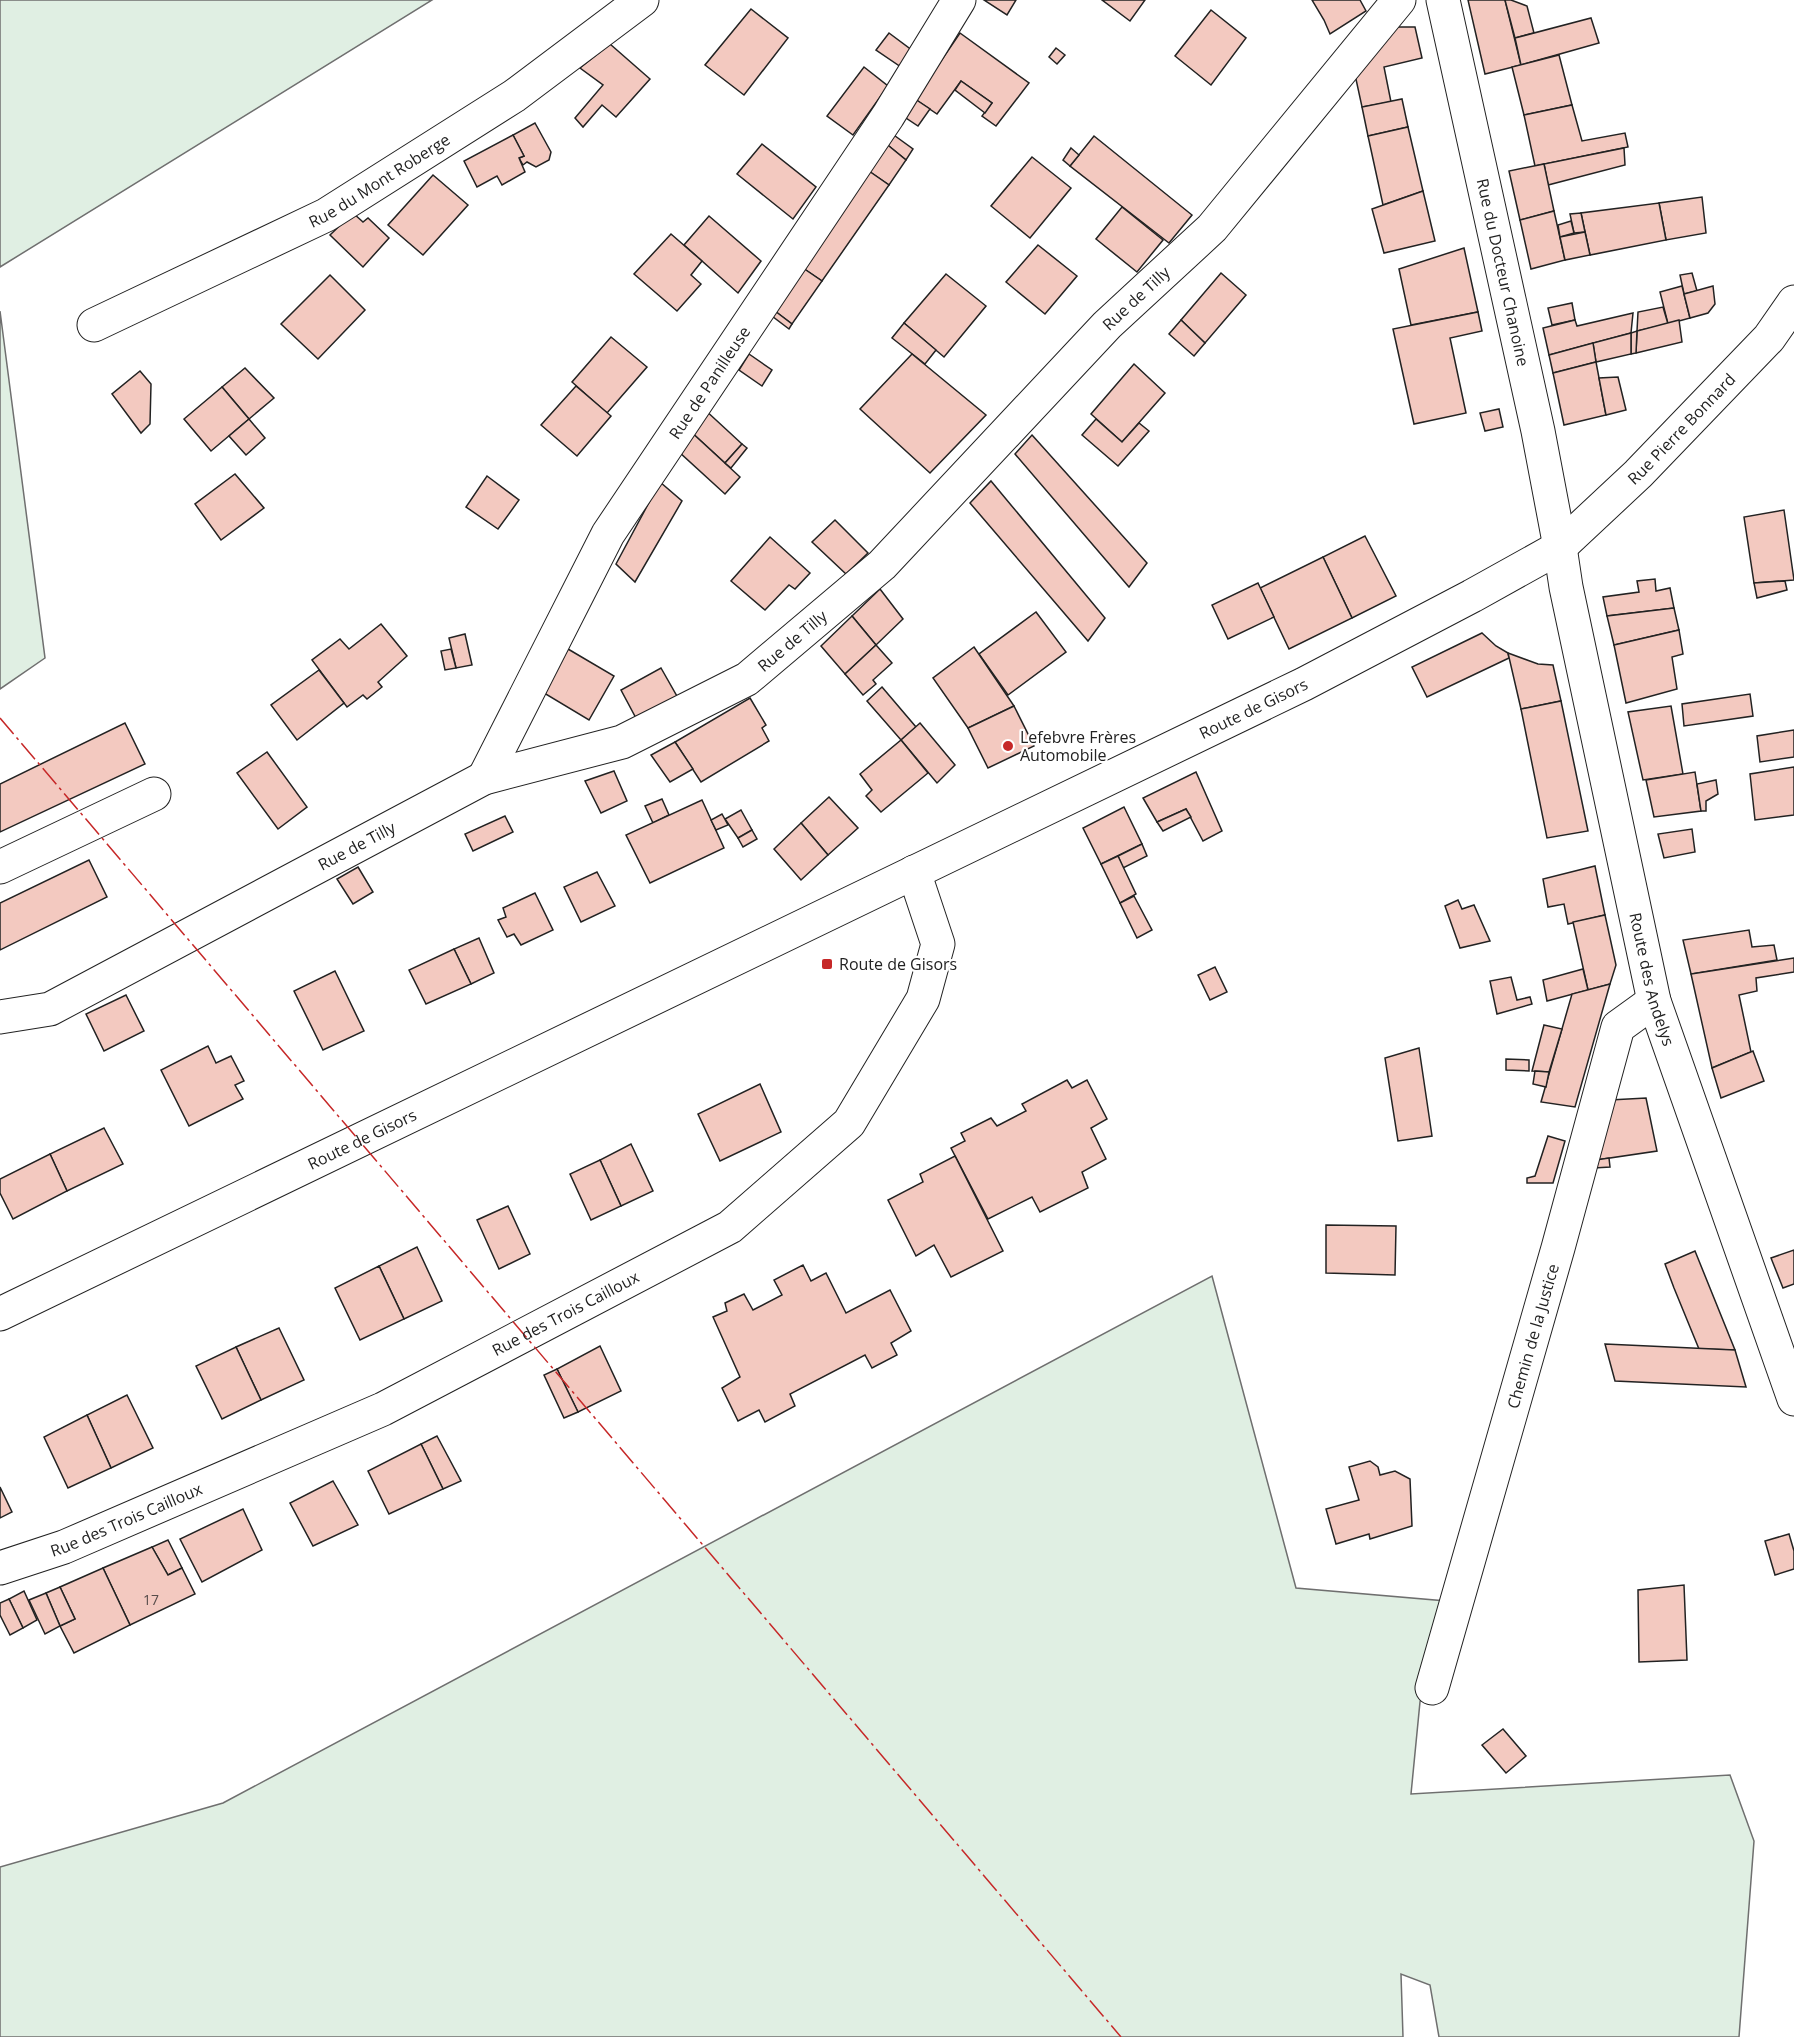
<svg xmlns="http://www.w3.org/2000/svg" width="1794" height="2037" viewBox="0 0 1794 2037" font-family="'Open Sans',sans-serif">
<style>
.green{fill:#e0efe3;stroke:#6f6f6f;stroke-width:1.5}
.building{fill:#f3c9c0;stroke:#222;stroke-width:1.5}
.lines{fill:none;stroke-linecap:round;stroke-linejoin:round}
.minor-casing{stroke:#222;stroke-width:35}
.major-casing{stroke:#222;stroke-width:35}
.minor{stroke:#fff;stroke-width:33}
.major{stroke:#fff;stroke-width:33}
.power{stroke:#c62828;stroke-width:1.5;stroke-dasharray:21 4.5 3 4.5;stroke-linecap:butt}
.poi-dot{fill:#c62828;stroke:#fff;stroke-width:2}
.labels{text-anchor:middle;stroke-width:4.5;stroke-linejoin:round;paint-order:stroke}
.number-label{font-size:14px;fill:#564c4a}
.street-label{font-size:16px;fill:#222;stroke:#fff}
.poi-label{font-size:16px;fill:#222;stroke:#fff;text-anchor:start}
</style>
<rect width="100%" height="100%" fill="#fff"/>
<!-- green -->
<g class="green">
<polygon points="0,0 432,0 0,267"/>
<polygon points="0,311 45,658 0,689"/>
<polygon points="1212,1276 1296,1588 1446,1601 1420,1702 1411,1794 1730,1775 1754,1841 1739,2037 1439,2037 1430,1985 1401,1974 1403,2037 0,2037 0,1867 223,1803"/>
</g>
<!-- building -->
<g class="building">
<polygon points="984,0 1016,0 1007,15"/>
<polygon points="1102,0 1145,0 1130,21"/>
<polygon points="1312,0 1360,0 1366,11 1330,34 1324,20"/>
<polygon points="1468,0 1505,0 1521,65 1485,74"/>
<polygon points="1505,0 1511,0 1527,6 1534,33 1515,38"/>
<polygon points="751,9 788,38 744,95 705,65"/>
<polygon points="1211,10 1246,38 1211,85 1175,56"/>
<polygon points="1591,18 1599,43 1521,65 1515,38"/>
<polygon points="1397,27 1415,27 1422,58 1384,67 1391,102 1362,107 1354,70"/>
<polygon points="889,33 913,51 901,67 876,50"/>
<polygon points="960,33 1029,83 996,126 982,116 992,103 961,81 937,114 915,99"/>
<polygon points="610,44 650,79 616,117 602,105 583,127 575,118 603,85 580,68"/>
<polygon points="1056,48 1065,55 1057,64 1049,57"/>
<polygon points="1559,55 1572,105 1524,115 1512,67"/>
<polygon points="864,67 888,86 853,135 827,116"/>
<polygon points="961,81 992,103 985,113 955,90"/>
<polygon points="915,99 930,109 918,126 903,116"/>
<polygon points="1402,99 1408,127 1368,136 1362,107"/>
<polygon points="1572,105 1582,141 1625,133 1628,147 1535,166 1524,115"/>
<polygon points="535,123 551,152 549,160 536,167 527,162 523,165 519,158 524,156 513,135"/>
<polygon points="1408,127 1423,191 1383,205 1368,136"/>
<polygon points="891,133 913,149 906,160 884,142"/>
<polygon points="513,135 524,156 519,158 525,172 502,185 497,176 477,187 464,161"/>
<polygon points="1094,136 1192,215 1169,243 1070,166"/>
<polygon points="884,142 906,160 889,185 866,169"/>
<polygon points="762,144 816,187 793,219 737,174"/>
<polygon points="1071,148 1079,155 1070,166 1063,160"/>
<polygon points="1624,148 1625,165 1548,185 1544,164"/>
<polygon points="1032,157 1071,188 1030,238 991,206"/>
<polygon points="1544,164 1554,211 1520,220 1509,171"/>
<polygon points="866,169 889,185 822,281 800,266"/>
<polygon points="433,175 468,205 423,255 388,225"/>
<polygon points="1423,191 1435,241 1384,253 1372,209"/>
<polygon points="1702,197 1706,233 1666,240 1659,203"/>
<polygon points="1659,203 1666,240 1590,255 1581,213"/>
<polygon points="1122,207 1163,240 1137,272 1096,239"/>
<polygon points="1554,211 1565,260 1531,269 1520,220"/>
<polygon points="353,213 363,222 368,218 389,238 363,267 330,235"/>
<polygon points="1581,213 1585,232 1574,233 1570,214"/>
<polygon points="709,216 761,261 738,293 684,245"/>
<polygon points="1571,221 1574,233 1560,237 1558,225"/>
<polygon points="1585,232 1590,255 1565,260 1560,237"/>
<polygon points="671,234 702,261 691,275 701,284 677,311 634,274"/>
<polygon points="1038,245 1077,276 1045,314 1006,282"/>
<polygon points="1464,248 1478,312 1411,325 1399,269"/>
<polygon points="800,266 822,281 792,324 771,308"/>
<polygon points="1221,273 1246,295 1205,343 1181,320"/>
<polygon points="1692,273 1697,291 1684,294 1680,275"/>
<polygon points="946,274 986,306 944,357 904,323"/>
<polygon points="330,275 365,310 318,359 281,324"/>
<polygon points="1682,286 1690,318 1668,324 1660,292"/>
<polygon points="1713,286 1715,304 1708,313 1690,318 1684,294"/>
<polygon points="1572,303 1575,320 1552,325 1548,308"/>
<polygon points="1663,307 1668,324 1637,331 1638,312"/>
<polygon points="771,308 792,324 789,329 768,313"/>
<polygon points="1478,312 1482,331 1450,338 1466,413 1414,424 1393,329"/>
<polygon points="1633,313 1631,333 1549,355 1543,328 1575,320 1577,326"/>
<polygon points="1181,320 1205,343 1194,356 1169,334"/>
<polygon points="1679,320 1682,342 1636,353 1637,331"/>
<polygon points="904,323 936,350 925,364 892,338"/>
<polygon points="1637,331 1636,353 1631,354 1631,333"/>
<polygon points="1631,333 1631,354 1596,362 1593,343"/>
<polygon points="611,337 647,367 607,413 572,382"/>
<polygon points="1593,343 1596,362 1553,373 1549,355"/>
<polygon points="749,354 772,370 762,386 739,370"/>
<polygon points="912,354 986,415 930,473 860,409"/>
<polygon points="1596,362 1606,415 1564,425 1553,373"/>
<polygon points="1134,364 1165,393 1122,442 1091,414"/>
<polygon points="245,368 274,398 249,419 222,387"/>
<polygon points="140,371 151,384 150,424 141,433 112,394"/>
<polygon points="1618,377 1626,410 1606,415 1599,378"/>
<polygon points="576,386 611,416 577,456 541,425"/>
<polygon points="222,387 249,419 211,451 184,419"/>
<polygon points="703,408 742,444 725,463 689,430"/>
<polygon points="1499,409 1503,427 1485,431 1480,413"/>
<polygon points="249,419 265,438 246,455 229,436"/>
<polygon points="1096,419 1122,442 1139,423 1149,431 1118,466 1082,435"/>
<polygon points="689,430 740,477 725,494 678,451"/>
<polygon points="1032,435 1147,563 1129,587 1015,454"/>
<polygon points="742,444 747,448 731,468 725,463"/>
<polygon points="235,474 264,508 221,540 195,504"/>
<polygon points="487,476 519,500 498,529 466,507"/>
<polygon points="991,481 1105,618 1088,641 970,503"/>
<polygon points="660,482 682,501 635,582 616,564"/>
<polygon points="1784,510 1794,580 1754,583 1744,517"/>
<polygon points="835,520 868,553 846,574 812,542"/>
<polygon points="1365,536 1396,596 1352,618 1323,557"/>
<polygon points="770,537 810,573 795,589 789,585 765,610 731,581"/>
<polygon points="1323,557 1352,618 1289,649 1260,588"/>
<polygon points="1655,579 1656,591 1670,588 1674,608 1607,616 1603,597 1639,592 1637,581"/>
<polygon points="1785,581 1787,590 1757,598 1754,583"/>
<polygon points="1258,583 1274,617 1228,639 1212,605"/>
<polygon points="880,589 903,619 876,645 852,616"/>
<polygon points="1674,608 1679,630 1614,645 1607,616"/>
<polygon points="1036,612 1066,652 1008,695 979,654"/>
<polygon points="852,616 876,645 845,674 821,646"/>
<polygon points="381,624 407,656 378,682 382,687 367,699 363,695 347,707 312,660 340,639 349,649"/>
<polygon points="1679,630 1683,654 1672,657 1677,689 1626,703 1614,645"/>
<polygon points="1482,633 1496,646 1508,653 1509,658 1427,697 1412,667"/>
<polygon points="465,634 472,665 456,668 449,638"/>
<polygon points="876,645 892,663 873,680 876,684 863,695 845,674"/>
<polygon points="974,647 1014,706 968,728 933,678"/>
<polygon points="451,649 456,668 445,670 441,651"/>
<polygon points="568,649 614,676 589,720 544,693"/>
<polygon points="1508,653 1538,664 1553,665 1561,701 1521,709"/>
<polygon points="661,668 678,698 637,720 621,690"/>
<polygon points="319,670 344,703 297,740 271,705"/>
<polygon points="882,687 916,727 901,740 867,701"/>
<polygon points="1750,694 1753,716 1684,726 1682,704"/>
<polygon points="750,698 766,725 762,728 769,741 701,782 675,742"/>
<polygon points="1561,701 1588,831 1547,838 1521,709"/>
<polygon points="1014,706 1034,746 988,768 968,728"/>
<polygon points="1671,706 1683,774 1643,780 1628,712"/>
<polygon points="125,723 145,764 0,832 0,784"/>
<polygon points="920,723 955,765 937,783 901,740"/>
<polygon points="1794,730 1794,757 1760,762 1757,736"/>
<polygon points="901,740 928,773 881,812 866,796 872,790 860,774"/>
<polygon points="675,742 693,769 670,782 651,755"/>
<polygon points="267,752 307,807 278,829 237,773"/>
<polygon points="1794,767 1794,815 1755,820 1750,774"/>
<polygon points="614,771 627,801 601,813 585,781"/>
<polygon points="1196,772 1222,831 1203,841 1186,809 1157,822 1143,798"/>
<polygon points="1695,772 1701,811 1654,817 1646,780"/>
<polygon points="1716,780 1718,794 1706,801 1706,811 1701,811 1697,784"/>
<polygon points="829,797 858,828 828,855 801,823"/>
<polygon points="662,799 669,815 653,823 645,806"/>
<polygon points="702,800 724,848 650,883 626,835"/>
<polygon points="1124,807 1142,844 1101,864 1083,828"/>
<polygon points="1186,809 1191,817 1163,831 1157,822"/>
<polygon points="741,810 752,830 738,838 725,819"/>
<polygon points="722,814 728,825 716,830 711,820"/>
<polygon points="505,816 513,832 473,851 465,834"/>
<polygon points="801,823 828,855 801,880 774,849"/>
<polygon points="1692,829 1695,852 1664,858 1658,834"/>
<polygon points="752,830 757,839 743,847 738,838"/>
<polygon points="1142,844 1147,856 1123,868 1118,856"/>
<polygon points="1118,856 1136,894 1120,903 1101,864"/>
<polygon points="89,860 107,897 0,950 0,903"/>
<polygon points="1595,866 1605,915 1568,924 1564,904 1548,907 1543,879"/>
<polygon points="358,867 373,892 353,904 337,879"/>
<polygon points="597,872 615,906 581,922 564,887"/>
<polygon points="535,893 553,930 521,945 514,934 507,937 498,920 506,917 503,908"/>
<polygon points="1134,896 1152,930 1137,938 1120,903"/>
<polygon points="1458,900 1462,909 1474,905 1490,941 1460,948 1445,906"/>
<polygon points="1605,915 1616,965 1610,984 1588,990 1573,922"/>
<polygon points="1749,930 1752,947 1774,945 1777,960 1691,974 1683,940"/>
<polygon points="479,938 494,973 471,984 454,949"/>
<polygon points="454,949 471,984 426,1004 409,970"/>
<polygon points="1794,958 1794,972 1756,978 1757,991 1739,995 1751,1052 1712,1068 1691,974"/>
<polygon points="1215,967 1227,992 1210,1000 1198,975"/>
<polygon points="1583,969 1588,990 1547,1001 1543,980"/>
<polygon points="335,971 364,1031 323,1050 294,991"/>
<polygon points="1511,977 1517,1000 1530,997 1532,1004 1497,1014 1490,981"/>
<polygon points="1610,984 1575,1107 1541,1102 1572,994"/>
<polygon points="126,995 144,1031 104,1051 86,1014"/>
<polygon points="1544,1025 1562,1029 1549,1072 1532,1071"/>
<polygon points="208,1046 216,1063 231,1056 244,1081 235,1085 243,1099 189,1126 161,1070"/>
<polygon points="1419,1048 1432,1136 1398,1141 1385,1058"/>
<polygon points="1753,1051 1764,1081 1721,1098 1712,1068"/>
<polygon points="1506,1059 1529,1060 1529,1071 1506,1070"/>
<polygon points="1535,1071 1549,1072 1546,1087 1533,1084"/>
<polygon points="1067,1080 1072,1088 1087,1080 1107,1119 1091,1128 1106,1159 1082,1172 1088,1188 1040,1212 1032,1197 988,1219 951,1148 965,1141 961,1133 991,1118 997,1126 1026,1111 1022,1104"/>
<polygon points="760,1084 781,1132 720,1161 698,1114"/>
<polygon points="1646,1098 1657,1151 1596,1160 1610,1100"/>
<polygon points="104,1128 123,1164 67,1191 50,1154"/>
<polygon points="1548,1136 1565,1141 1553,1183 1527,1183 1527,1178 1535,1176"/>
<polygon points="631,1144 653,1191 621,1206 600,1160"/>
<polygon points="50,1154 67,1191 13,1219 0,1193 0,1179"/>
<polygon points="955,1156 1003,1251 951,1277 934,1245 916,1256 888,1200 923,1182 920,1174"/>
<polygon points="1609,1158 1610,1167 1594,1168 1596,1160"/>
<polygon points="600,1160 621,1206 591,1220 570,1174"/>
<polygon points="508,1206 530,1254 499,1269 477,1220"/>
<polygon points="1326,1225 1396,1226 1395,1275 1326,1273"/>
<polygon points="417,1247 442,1301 404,1319 379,1266"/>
<polygon points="1794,1250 1794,1284 1783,1288 1771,1258"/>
<polygon points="1695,1251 1735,1350 1699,1349 1674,1288 1665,1264"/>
<polygon points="803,1265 811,1281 826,1273 846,1313 890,1290 911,1331 891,1343 897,1355 872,1368 865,1355 790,1394 795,1406 765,1422 759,1410 738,1421 722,1388 740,1377 713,1317 727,1311 725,1303 744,1294 753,1310 782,1295 774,1280"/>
<polygon points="379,1266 404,1319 360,1340 335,1288"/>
<polygon points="279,1328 304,1380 261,1400 236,1347"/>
<polygon points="1605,1344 1735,1350 1746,1387 1615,1381"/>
<polygon points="600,1346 621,1391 578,1412 557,1369"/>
<polygon points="236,1347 261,1400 222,1419 196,1366"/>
<polygon points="557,1369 578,1412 564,1418 544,1375"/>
<polygon points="127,1395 153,1448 111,1468 87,1415"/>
<polygon points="87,1415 111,1468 68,1488 44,1437"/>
<polygon points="437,1436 461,1481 443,1489 421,1444"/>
<polygon points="421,1444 443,1489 389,1514 368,1471"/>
<polygon points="1370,1461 1378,1467 1380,1475 1395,1471 1410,1479 1412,1526 1370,1539 1369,1534 1336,1544 1326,1509 1359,1500 1349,1467"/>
<polygon points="333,1481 358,1525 313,1546 290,1503"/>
<polygon points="0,1487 12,1512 0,1518"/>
<polygon points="243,1509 262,1550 202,1582 180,1539"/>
<polygon points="1789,1534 1794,1551 1794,1569 1775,1575 1765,1541"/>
<polygon points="168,1540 182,1568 168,1575 152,1547"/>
<polygon points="152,1547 168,1575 182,1568 195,1594 130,1625 103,1568"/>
<polygon points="103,1568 130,1625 74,1653 60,1626 75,1619 60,1587"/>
<polygon points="1684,1585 1687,1660 1639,1662 1638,1590"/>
<polygon points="60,1587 75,1619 60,1626 46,1593"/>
<polygon points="24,1591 37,1620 23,1628 9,1599"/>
<polygon points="46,1593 60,1626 45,1634 29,1600"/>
<polygon points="9,1599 23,1628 10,1635 0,1615 0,1603"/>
<polygon points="1503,1729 1526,1756 1506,1773 1482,1745"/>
</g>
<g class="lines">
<!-- minor casing -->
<g class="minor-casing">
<g id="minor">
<path id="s1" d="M1443 0 1538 431 1560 547"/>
<path id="s2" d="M94 325 326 215 514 96 642 0"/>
<path id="s3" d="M484 778 608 534 888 116 959 0"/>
<polyline points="0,867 154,794"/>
<path id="s4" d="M0 1017 50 1009 484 778 622 742 747 679 882 565 1107 325 1212 228 1399 0"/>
<path id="s5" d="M0 1568 64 1547 383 1409 730 1227 849 1123 923 999 938 944 914 872"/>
<path id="s6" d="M1432 1688 1558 1248 1618 1027 1654 1001"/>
</g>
</g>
<!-- major casing -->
<g class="major-casing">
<g id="major">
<path id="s7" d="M1560 547 1566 587 1654 1001 1794 1399"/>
<path id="s8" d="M0 1314 1304 684 1472 596 1560 547 1638 474 1769 338 1794 302"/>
</g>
</g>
<!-- minor -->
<use href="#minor" class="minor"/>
<!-- major -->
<use href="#major" class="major"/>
<!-- power -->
<polyline class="power" points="0,718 1121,2037"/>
</g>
<!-- markers -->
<g class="poi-dot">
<circle cx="1008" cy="746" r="6"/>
<rect x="821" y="958" width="12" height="12" rx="3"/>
</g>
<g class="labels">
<!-- number labels -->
<g class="number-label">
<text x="151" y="1605">17</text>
</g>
<!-- street labels -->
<g class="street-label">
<text dy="6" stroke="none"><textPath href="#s2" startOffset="320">Rue du Mont Roberge</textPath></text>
<text dy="6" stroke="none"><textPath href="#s1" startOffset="279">Rue du Docteur Chanoine</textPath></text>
<text dy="6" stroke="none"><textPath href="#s4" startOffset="1370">Rue de Tilly</textPath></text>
<text dy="6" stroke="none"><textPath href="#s3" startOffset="456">Rue de Panilleuse</textPath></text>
<text dy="6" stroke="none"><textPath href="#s8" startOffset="1908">Rue Pierre Bonnard</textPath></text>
<text dy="6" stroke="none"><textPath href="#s4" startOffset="884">Rue de Tilly</textPath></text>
<text dy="6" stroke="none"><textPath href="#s8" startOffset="1392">Route de Gisors</textPath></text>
<text dy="6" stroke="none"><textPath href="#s4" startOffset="398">Rue de Tilly</textPath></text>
<text dy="6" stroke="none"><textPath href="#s7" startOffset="442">Route des Andelys</textPath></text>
<text dy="6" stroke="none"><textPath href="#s8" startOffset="402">Route de Gisors</textPath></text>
<text dy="6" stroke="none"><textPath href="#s5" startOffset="621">Rue des Trois Cailloux</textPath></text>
<text dy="6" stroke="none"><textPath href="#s6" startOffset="366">Chemin de la Justice</textPath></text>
<text dy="6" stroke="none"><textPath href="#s5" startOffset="135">Rue des Trois Cailloux</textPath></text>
</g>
<!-- poi labels -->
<g class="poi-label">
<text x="1020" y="743">Lefebvre Frères<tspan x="1020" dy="18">Automobile</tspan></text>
<text x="839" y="970">Route de Gisors</text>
</g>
</g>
</svg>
